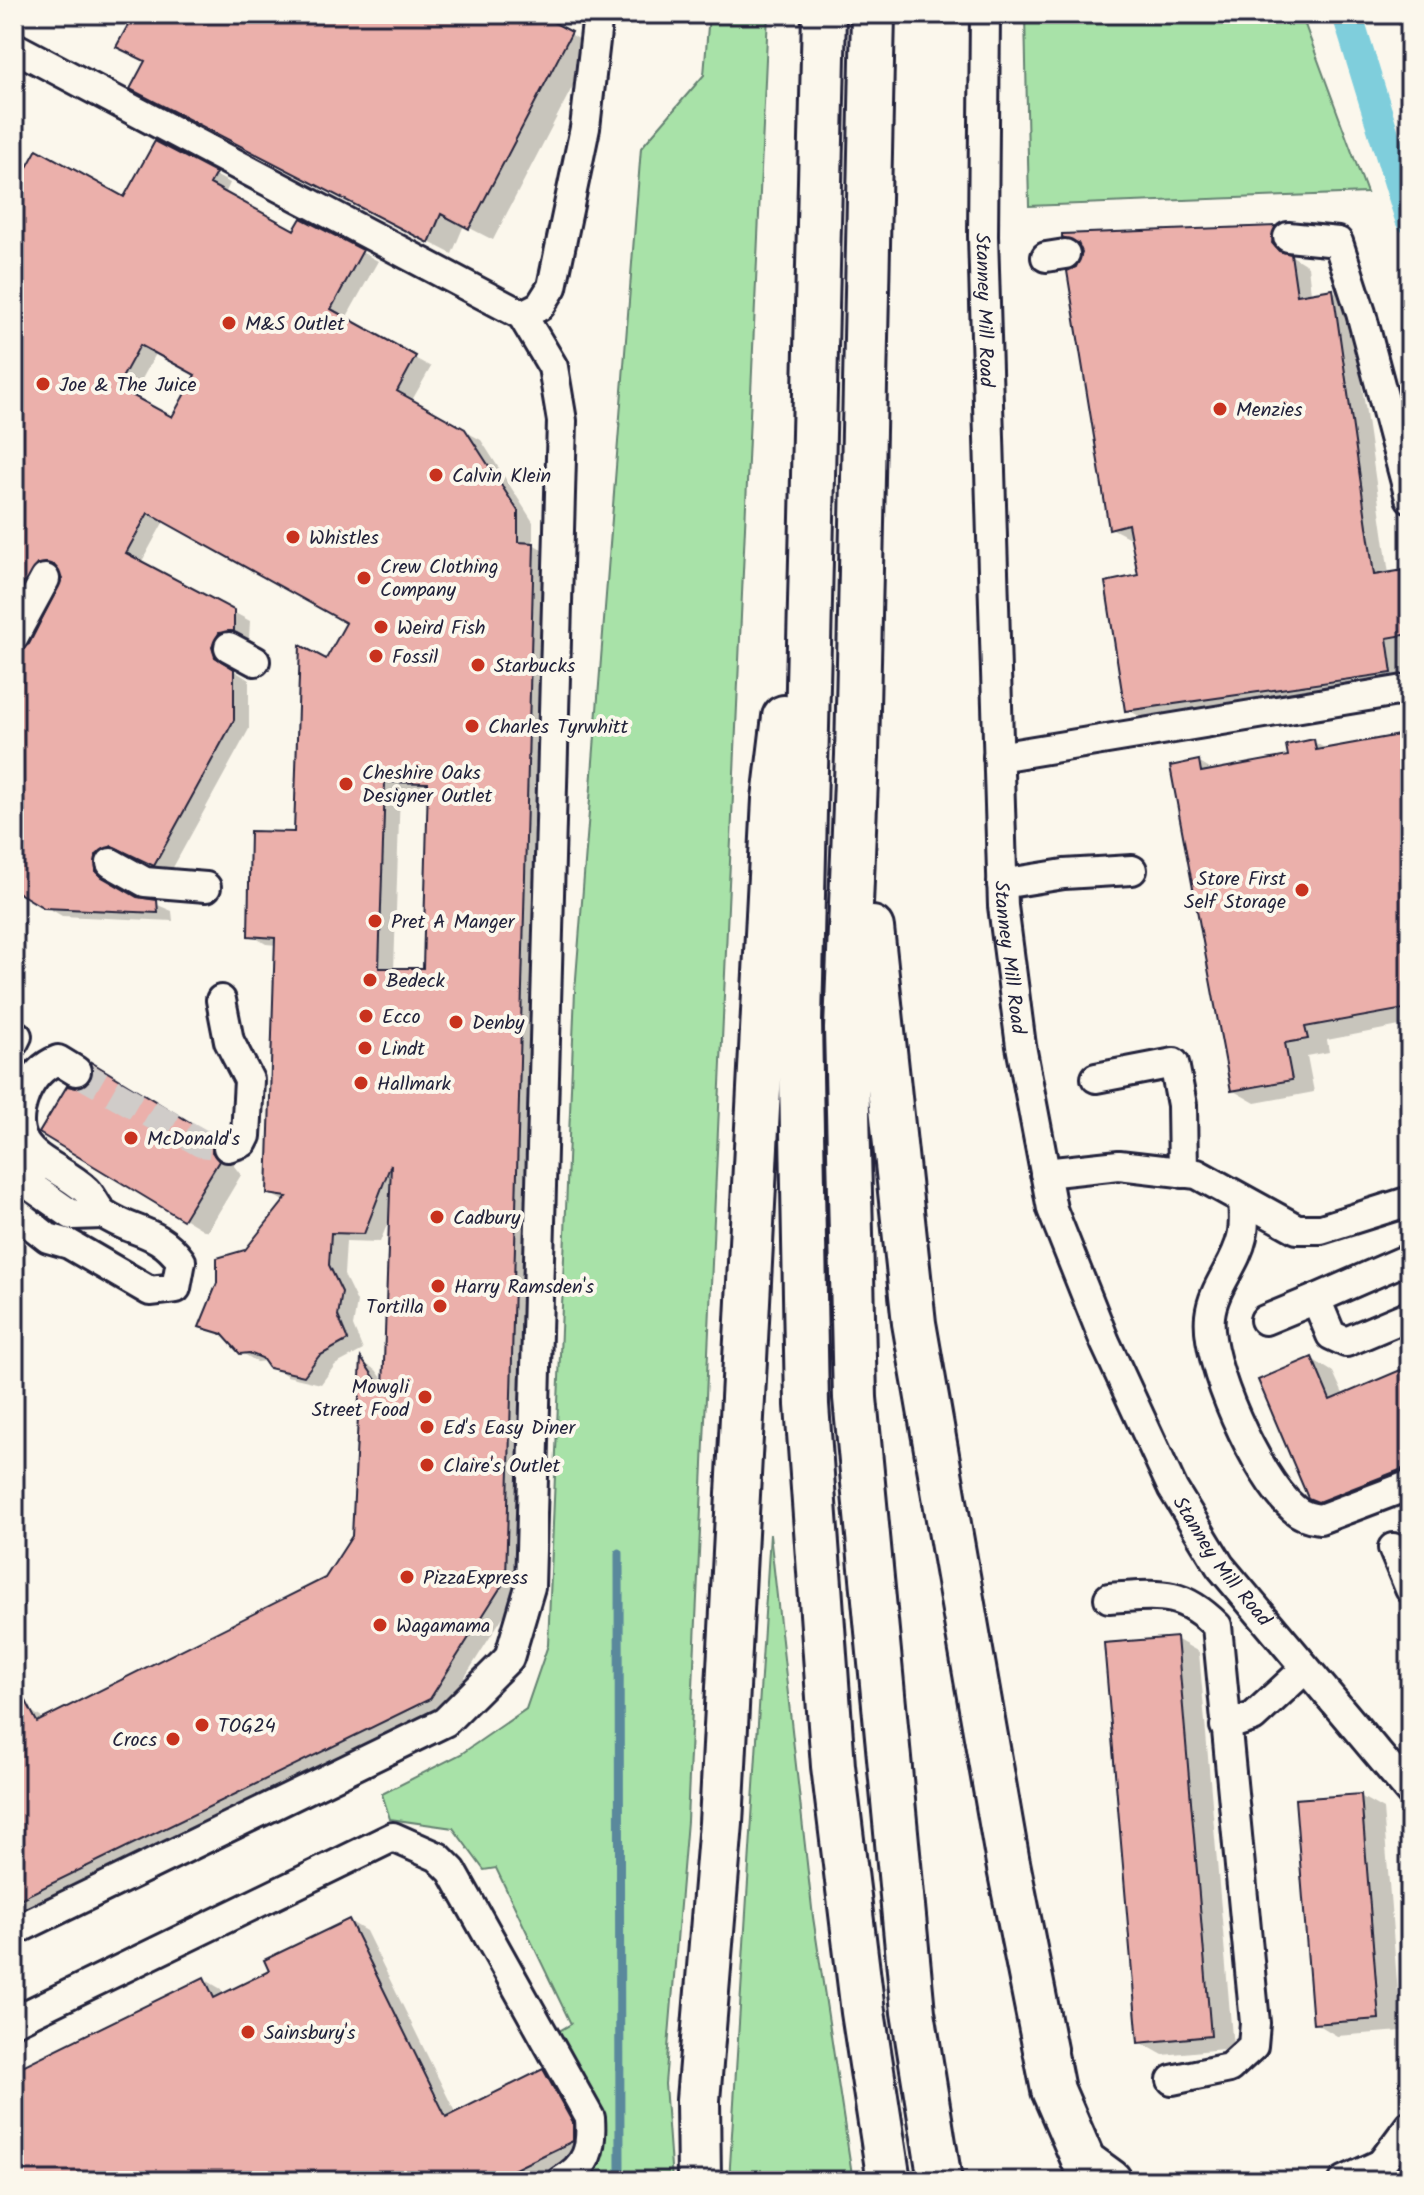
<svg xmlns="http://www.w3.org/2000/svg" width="1424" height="2195" viewBox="0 0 1424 2195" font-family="Kalam,sans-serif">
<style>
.green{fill:#a8e2a8;stroke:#658272;stroke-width:2}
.shadow{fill:#0003;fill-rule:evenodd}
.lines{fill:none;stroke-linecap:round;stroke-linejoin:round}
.stream{stroke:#5a899c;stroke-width:9}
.canal{stroke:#7fcedc;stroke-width:30}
.building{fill:#ebb0ab;stroke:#22223b;stroke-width:2;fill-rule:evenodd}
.minor-tunnel{stroke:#d0ccc9;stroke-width:28;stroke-dasharray:28 14;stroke-linecap:butt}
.minor-casing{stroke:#22223b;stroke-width:34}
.highway-casing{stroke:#22223b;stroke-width:48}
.minor{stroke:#fbf7ec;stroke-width:28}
.highway{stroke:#fbf7ec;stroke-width:42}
.poi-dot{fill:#c8321e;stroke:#fbf7ec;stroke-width:3}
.labels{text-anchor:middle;stroke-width:8;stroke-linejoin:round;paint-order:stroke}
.street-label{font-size:20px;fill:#22223b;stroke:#fbf7ec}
.poi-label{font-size:20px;fill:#22223b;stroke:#fbf7ec;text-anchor:start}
</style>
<rect width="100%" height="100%" fill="#fbf7ec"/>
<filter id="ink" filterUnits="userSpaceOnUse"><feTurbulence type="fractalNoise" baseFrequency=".0125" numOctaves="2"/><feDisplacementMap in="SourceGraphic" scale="16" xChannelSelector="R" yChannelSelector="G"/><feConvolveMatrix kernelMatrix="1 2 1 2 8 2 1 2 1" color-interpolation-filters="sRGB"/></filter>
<g filter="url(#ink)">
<!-- green -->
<g class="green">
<polygon points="709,14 768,14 687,1821 665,2084 672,2181 596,2181 599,2119 556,2033 571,2024 496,1868 484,1870 453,1828 390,1819 382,1794 461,1754 526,1709 548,1645 575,991 641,148 704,75"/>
<polygon points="1025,14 1301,14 1367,193 1029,206"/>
<polygon points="770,1534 813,1917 853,2181 729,2181"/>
</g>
<!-- shadow -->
<g class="shadow">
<polygon points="136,14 541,14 540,17 593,47 493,240 464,225 452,254 155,101 147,62 119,47"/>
<path d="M215 175 230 183 225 194 295 233 302 220 378 261 345 320 431 367 411 402 481 440 533 522V544L550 554 521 1588 446 1707 14 1918V1715L28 1709 45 1720 326 1580 354 1536 362 1362 376 1370 385 1382 391 1215 380 1242 346 1241 344 1275 357 1302 353 1326 363 1350 335 1365 321 1384 287 1376 266 1361 257 1362 241 1352 229 1338 202 1326 246 1252 285 1202 269 1193 277 945 266 944 251 935 296 834 327 662 348 622 164 521 141 563 250 621 249 639 235 641 227 656 230 668 249 680V729L170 873 129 854 111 864V882L117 888 172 911 173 921 62 916 14 888V649L17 654 30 646 64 577 60 570 46 579 14 642V189L125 200ZM157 352 198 375 172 419 132 397ZM400 790 429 791 425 970H394Z"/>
<polygon points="1275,228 1292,237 1289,254 1308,266 1311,294 1333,291 1350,301 1389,574 1410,571 1410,646 1404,646 1409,682 1144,719 1127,709 1140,577 1133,536 1128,537 1111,528 1078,268 1084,252 1081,246 1064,236"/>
<polygon points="1410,735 1410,1024 1327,1040 1329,1052 1307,1056 1314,1092 1255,1103 1232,1090 1198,762 1215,772 1290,757 1314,742 1328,750"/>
<polygon points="114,1078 236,1152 234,1166 241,1175 207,1232 41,1132 77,1090"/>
<polygon points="1312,1359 1333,1372 1344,1396 1410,1369 1410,1484 1332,1510 1310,1497"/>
<polygon points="1176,1639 1199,1652 1233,2048 1163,2055 1140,2042"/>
<polygon points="1360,1796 1383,1809 1401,2031 1337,2036 1314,2022"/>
<polygon points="349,1921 366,1931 456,2114 543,2072 560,2081 589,2150 525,2181 14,2181 14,2072 204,1979 221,1989 224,1995 272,1972"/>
</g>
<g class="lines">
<!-- stream -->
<polyline class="stream" points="619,1553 620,2181"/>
<!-- canal -->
<polyline class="canal" points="1347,14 1410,219"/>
</g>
<!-- building -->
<g class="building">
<polygon points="134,14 538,14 572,32 469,229 441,214 429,243 130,89 145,61 116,47"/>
<path d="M155 141 216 173 210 184 294 230 301 218 363 250 331 309 416 356 397 391 465 429 518 511V542L534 543 506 1579 430 1699 14 1902V1678L37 1722 325 1578 352 1536 361 1358 383 1390 391 1164 364 1234 331 1233 329 1265 342 1292 338 1316 348 1340 319 1356 304 1376 269 1368 262 1358 249 1353 240 1354 222 1334 199 1327 217 1283V1258L245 1250 287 1197 267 1194 275 938 248 936 250 831 294 832 300 645 326 659 346 623 148 513 126 553 234 610V631L219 633 212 647 215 657 234 669V720L154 866 112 846 96 855V871L102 877 137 897 157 900 158 913 44 908 14 890V653L29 644 62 579 54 565 37 564 14 600V191L37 149 124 197ZM140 345 195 375 172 417 117 387ZM385 782 428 783 423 968H379Z"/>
<polygon points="1276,226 1272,243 1279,251 1291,254 1297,295 1333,289 1374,575 1410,569 1410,634 1387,638 1392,673 1125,711 1105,582 1138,575 1128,524 1109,529 1067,271 1076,267 1082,252 1078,243 1062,237 1062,234"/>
<polygon points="1410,733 1410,1008 1305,1027 1308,1039 1285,1043 1292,1080 1231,1091 1170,766 1199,760 1201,772 1288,756 1286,745 1314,739 1316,750"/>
<polygon points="91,1062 214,1137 212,1152 219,1161 183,1220 39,1133 67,1086 76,1088 90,1080"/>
<polygon points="1312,1357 1330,1400 1410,1366 1410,1466 1318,1502 1308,1498 1258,1380"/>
<polygon points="1177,1637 1211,2036 1138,2043 1104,1643"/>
<polygon points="1361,1794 1379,2019 1313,2024 1295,1799"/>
<polygon points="349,1919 446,2117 543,2069 573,2123 573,2141 490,2181 14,2181 14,2070 204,1977 214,1998 269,1971 264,1960"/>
</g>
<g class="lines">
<!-- minor-tunnel -->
<polyline class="minor-tunnel" points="76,1071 201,1143 228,1147"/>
<!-- minor casing -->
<g class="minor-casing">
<g id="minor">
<path id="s1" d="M985 14 983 236 1003 906 1021 1046 1052 1209 1105 1342 1173 1489 1220 1566 1410 1792"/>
<polyline points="14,47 522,315 553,367 562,421 530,1587 509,1658 445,1722 14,1931"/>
<polyline points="1288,237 1338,242 1361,313 1410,498"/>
<polyline points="1046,257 1065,254"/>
<polyline points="522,315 540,306 552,287 585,128 598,14"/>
<polyline points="14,636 45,579"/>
<polyline points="229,647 255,661"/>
<polyline points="998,757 1410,689"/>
<polyline points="111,863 145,882 206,887"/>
<polyline points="1002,884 1064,874 1132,870"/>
<polyline points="221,1000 229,1041 249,1080 246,1136 243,1142 228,1147"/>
<polyline points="14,1042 17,1036"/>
<polyline points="1096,1078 1174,1063 1182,1105 1183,1173"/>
<polyline points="29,1152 32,1187 72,1215 103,1214"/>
<polyline points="1045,1173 1119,1165 1197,1174 1297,1229 1321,1229 1410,1201"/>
<path d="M1243 1200C1244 1213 1245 1225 1242 1237 1236 1265 1213 1287 1210 1316 1205 1362 1257 1477 1293 1508 1301 1516 1310 1518 1320 1519L1410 1485"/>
<path d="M14 1211 48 1238 69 1244 150 1291 176 1288 181 1261C157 1228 133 1234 104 1214 97 1209 93 1197 86 1190 53 1160 1 1156 25 1094 32 1078 42 1066 58 1060L76 1071"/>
<polyline points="1410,1258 1316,1299 1331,1335 1346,1342 1410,1315"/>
<polyline points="1265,1320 1316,1299"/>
<polyline points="1393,1548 1410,1589"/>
<path d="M1109 1598C1158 1595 1180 1589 1217 1626L1255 2023 1253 2046 1229 2068 1172 2080"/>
<polyline points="1225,1726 1253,1717 1305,1669"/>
<path d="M14 2021 393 1837 438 1857 452 1871 590 2118C592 2148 588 2166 561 2181"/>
<polyline points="1344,2181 1381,2164"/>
<polyline points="1377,2181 1381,2164 1410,2125"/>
</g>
</g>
<!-- highway casing -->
<g class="highway-casing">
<g id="highway">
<polyline points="824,14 800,1021 807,1405 833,1766 863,2012 889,2181"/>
<polyline points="873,14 857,755 846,1029 855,1398 913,2012 940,2181"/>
<polyline points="872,928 914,1323 1008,1863 1053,2090 1084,2162 1110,2181"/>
<polyline points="699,2181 698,2100 721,1823 774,799 784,717"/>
</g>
</g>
<!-- minor -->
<use href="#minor" class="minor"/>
<!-- highway -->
<use href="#highway" class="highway"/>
</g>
</g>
<!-- markers -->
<g class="poi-dot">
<circle cx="229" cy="323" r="8"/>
<circle cx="43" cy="384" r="8"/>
<circle cx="1220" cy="409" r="8"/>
<circle cx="436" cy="475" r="8"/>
<circle cx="293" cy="537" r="8"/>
<circle cx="364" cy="578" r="8"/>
<circle cx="381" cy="627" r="8"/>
<circle cx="376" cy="656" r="8"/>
<circle cx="478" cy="665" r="8"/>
<circle cx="472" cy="726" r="8"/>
<circle cx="346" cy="784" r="8"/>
<circle cx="1302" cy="890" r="8"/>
<circle cx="375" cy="921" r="8"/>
<circle cx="370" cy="980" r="8"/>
<circle cx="366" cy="1016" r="8"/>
<circle cx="456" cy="1022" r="8"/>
<circle cx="365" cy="1048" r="8"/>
<circle cx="361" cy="1083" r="8"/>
<circle cx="131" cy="1138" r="8"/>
<circle cx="437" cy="1217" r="8"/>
<circle cx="438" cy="1286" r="8"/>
<circle cx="440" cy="1306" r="8"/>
<circle cx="425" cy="1397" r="8"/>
<circle cx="427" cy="1427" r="8"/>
<circle cx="427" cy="1465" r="8"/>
<circle cx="407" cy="1577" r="8"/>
<circle cx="380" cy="1625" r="8"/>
<circle cx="202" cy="1725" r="8"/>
<circle cx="173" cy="1739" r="8"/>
<circle cx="248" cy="2032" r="8"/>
</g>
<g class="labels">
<!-- street labels -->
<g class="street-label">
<text dy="7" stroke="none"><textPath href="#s1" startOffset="296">Stanney Mill Road</textPath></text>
<text dy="7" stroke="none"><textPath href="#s1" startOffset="944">Stanney Mill Road</textPath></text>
<text dy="7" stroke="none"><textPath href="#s1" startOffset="1592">Stanney Mill Road</textPath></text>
</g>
<!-- poi labels -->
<g class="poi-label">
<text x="245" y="330">M&amp;S Outlet</text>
<text x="59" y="391">Joe &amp; The Juice</text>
<text x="1236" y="416">Menzies</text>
<text x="452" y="482">Calvin Klein</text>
<text x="309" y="544">Whistles</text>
<text x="380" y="573">Crew Clothing<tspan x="380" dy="23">Company</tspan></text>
<text x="397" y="634">Weird Fish</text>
<text x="392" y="663">Fossil</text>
<text x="494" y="672">Starbucks</text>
<text x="488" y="733">Charles Tyrwhitt</text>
<text x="362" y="779">Cheshire Oaks<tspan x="362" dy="23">Designer Outlet</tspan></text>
<text x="1286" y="885" text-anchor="end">Store First<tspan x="1286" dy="23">Self Storage</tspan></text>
<text x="391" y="928">Pret A Manger</text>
<text x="386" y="987">Bedeck</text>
<text x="382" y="1023">Ecco</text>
<text x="472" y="1029">Denby</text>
<text x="381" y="1055">Lindt</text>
<text x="377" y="1090">Hallmark</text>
<text x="147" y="1145">McDonald's</text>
<text x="453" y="1224">Cadbury</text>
<text x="454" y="1293">Harry Ramsden's</text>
<text x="424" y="1313" text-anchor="end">Tortilla</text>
<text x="409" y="1393" text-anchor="end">Mowgli<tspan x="409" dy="23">Street Food</tspan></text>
<text x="443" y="1434">Ed's Easy Diner</text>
<text x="443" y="1472">Claire's Outlet</text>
<text x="423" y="1584">PizzaExpress</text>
<text x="396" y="1632">Wagamama</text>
<text x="218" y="1732">TOG24</text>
<text x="157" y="1746" text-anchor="end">Crocs</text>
<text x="264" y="2039">Sainsbury's</text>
</g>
</g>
<!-- margin -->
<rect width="1424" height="2195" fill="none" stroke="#fbf7ec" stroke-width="48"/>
<rect x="24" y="24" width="1376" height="2147" fill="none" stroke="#22223b" stroke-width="3" filter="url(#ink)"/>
</svg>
